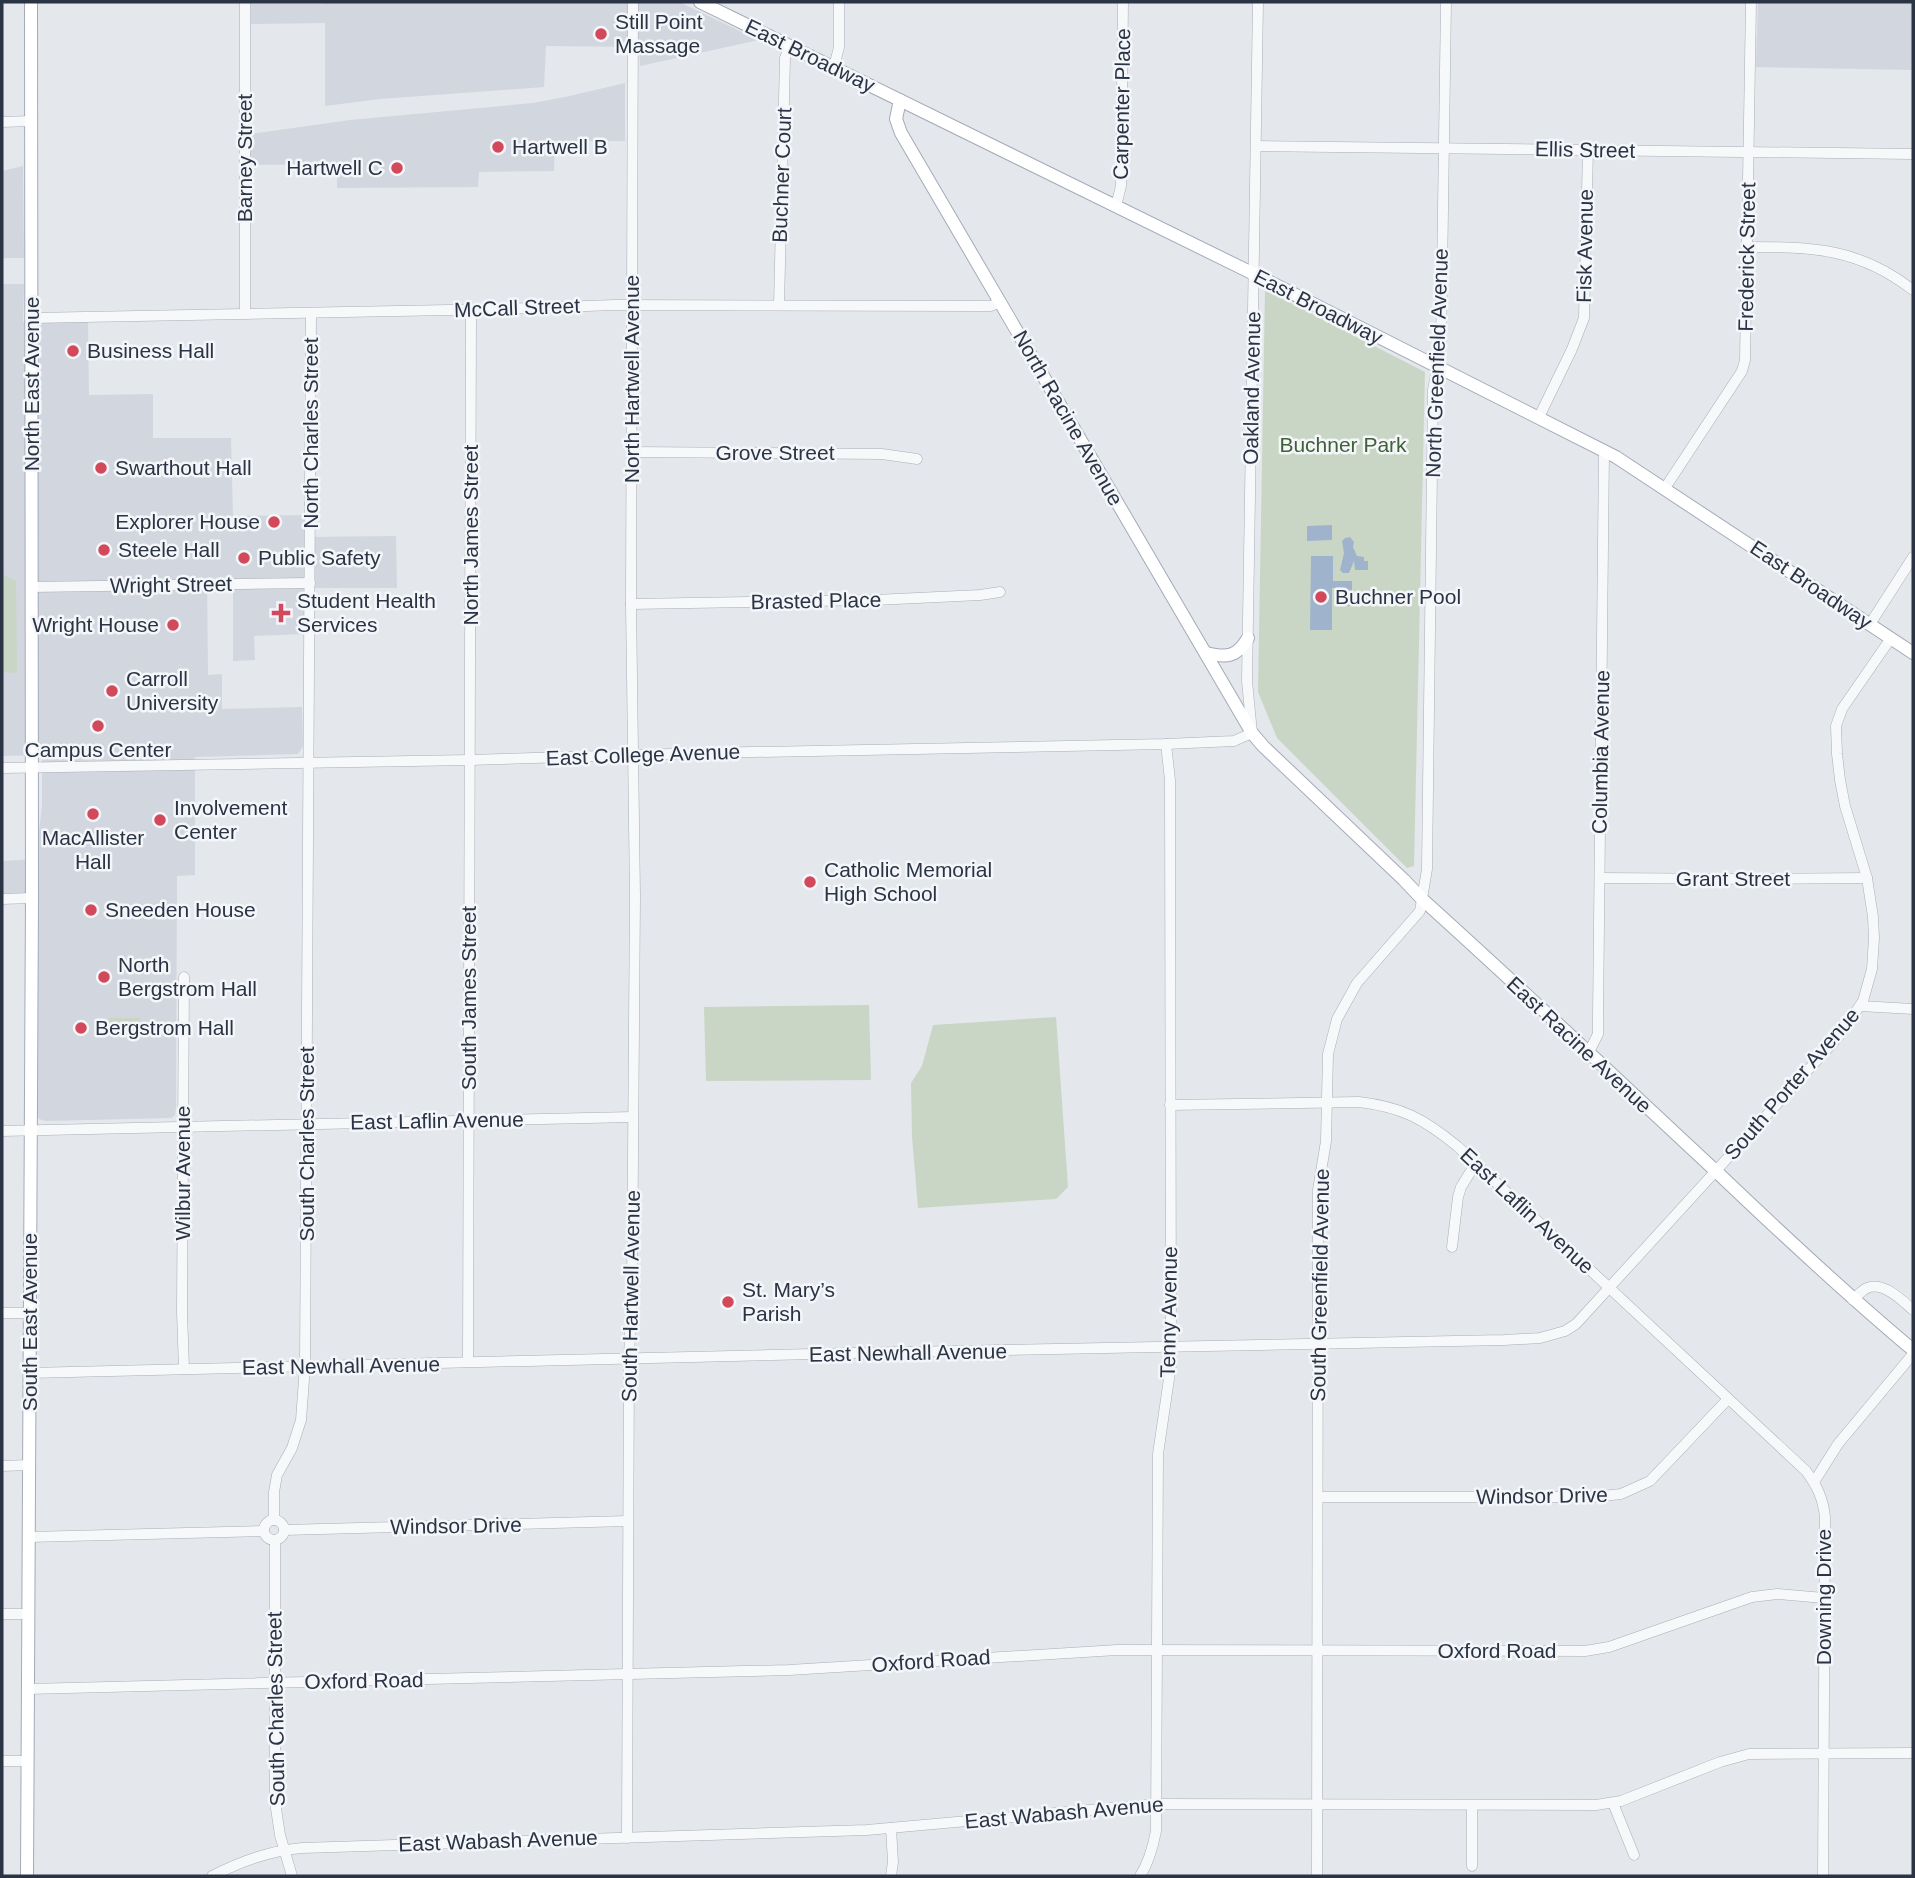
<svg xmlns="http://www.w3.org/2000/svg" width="1915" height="1878" viewBox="0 0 1915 1878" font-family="Helvetica,sans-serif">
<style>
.built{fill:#d2d6de}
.green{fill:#c9d6c5}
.water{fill:#9fb4cc}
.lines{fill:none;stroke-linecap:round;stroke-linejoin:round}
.minor-casing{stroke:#a9aeb7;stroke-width:11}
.major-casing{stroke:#a3abb8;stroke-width:14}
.minor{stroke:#f7f8fa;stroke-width:10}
.major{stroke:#fff;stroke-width:12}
.poi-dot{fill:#d1495b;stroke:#f4f6f9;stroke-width:2.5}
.labels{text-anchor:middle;stroke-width:5;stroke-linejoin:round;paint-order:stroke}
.poi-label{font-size:21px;fill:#2b3445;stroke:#f4f6f9;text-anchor:start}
.street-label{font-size:21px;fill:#2b3445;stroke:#f4f6f9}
.park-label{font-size:21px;fill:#3f6138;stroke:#f4f6f9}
</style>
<rect width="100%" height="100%" fill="#e4e7ec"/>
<!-- built -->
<g class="built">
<polygon points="323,2 679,2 759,40 640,66 639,47 546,46 544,87 380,99 325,106 325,23 251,24 251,4 323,4"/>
<polygon points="1758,2 1913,2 1913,70 1756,67"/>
<polygon points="625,83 625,141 555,141 554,171 479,172 478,187 337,188 337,164 250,165 251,134 350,120 533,103 565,97"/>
<polygon points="23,166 24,258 2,258 2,171"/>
<polygon points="2,284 24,284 23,322 88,322 89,395 153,394 153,438 231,438 233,516 304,515 304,537 396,536 397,588 304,588 304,634 254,636 255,660 233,661 233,577 207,578 208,675 222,674 222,709 302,707 303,746 298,754 195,757 195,875 177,876 176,1108 175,1115 171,1118 46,1121 39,1119 37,1115 38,895 2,895 2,861 38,859 39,831 42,806 42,755 2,756"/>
</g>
<!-- green -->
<g class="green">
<polygon points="1265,290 1425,372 1414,866 1407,868 1277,738 1258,692"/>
<polygon points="2,574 16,581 17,673 2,672"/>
<polygon points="869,1005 871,1080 706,1081 704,1007"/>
<polygon points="1056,1017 1068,1187 1056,1199 918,1208 912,1137 911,1083 922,1066 933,1025"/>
<polygon points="109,1018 140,1018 140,1034 110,1035"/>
</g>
<!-- water -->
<g class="water">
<polygon points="1332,525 1332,540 1307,541 1307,526"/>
<polygon points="1350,537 1354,542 1353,547 1357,556 1364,557 1364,561 1368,561 1368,570 1355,570 1354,561 1349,573 1343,573 1340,570 1344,553 1342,541 1345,538"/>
<polygon points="1311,556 1333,556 1333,581 1352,581 1352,606 1338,606 1338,588 1332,588 1332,630 1310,630"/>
</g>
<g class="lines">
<!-- minor casing -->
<g class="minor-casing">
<g id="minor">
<polyline points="245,2 245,313"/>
<polyline points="834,67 839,47 839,2"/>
<polyline points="2,122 31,121"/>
<polyline points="1256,146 1913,154"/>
<polyline points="1116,206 1121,186 1123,2"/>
<path d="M1747 247C1813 247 1859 248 1913 290"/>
<polyline points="779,305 785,58 790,45"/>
<polyline points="32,318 502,309 615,305 979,306 991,306 1000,302"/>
<polyline points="1539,417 1572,349 1584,318 1588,150"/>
<polyline points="632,452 882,454 917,459"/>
<polyline points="1665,488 1742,371 1745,360 1751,2"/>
<polyline points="31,587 310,583"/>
<polyline points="631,604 875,600 980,595 1000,592"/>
<polyline points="1870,624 1913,557"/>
<polyline points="2,768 470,760 705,753 1166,744 1234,741 1252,733 1247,681 1258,2"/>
<polyline points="1600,878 1753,879 1867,878"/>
<polyline points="2,899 32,898"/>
<polyline points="1860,1006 1913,1009"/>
<polyline points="1589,1052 1598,1034 1598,1018 1604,450"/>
<path d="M1170 1105 1359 1102C1402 1107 1424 1119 1457 1146L1806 1471C1817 1486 1823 1498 1825 1517L1823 1876"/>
<polyline points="2,1131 633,1117"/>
<polyline points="1452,1247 1458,1197 1461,1187 1476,1163"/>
<path d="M1853 1300C1857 1296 1861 1291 1867 1288 1883 1281 1902 1300 1913 1310"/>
<polyline points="2,1313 30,1313"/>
<polyline points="468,1362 471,310"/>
<polyline points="184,1369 182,1312 184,977"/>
<polyline points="29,1373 853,1353 1504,1340 1540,1338 1565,1331 1576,1324 1839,1036 1863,1001 1872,969 1874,938 1873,917 1867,878 1845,806 1840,780 1837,754 1836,726 1842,709 1891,638"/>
<polyline points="2,1466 29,1465"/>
<polyline points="1814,1482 1838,1444 1913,1354"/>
<polyline points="1318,1497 1593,1497 1621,1494 1650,1481 1728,1399"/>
<polyline points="274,1520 274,1492 277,1475 292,1448 301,1420 305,1366 311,313"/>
<circle cx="274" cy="1530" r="10"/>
<polyline points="284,1530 628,1521"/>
<polyline points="29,1537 264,1531"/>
<polyline points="275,1540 275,1802 280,1835 292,1876"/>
<polyline points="2,1614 28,1614"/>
<polyline points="28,1689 789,1670 1117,1650 1585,1651 1609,1647 1752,1597 1777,1594 1824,1598"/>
<polyline points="2,1761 27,1761"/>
<polyline points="1613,1803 1634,1855"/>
<polyline points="1472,1805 1472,1866"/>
<polyline points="891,1828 893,1862 891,1876"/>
<polyline points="627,1838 629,1358 632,1286 635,896 631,604 633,2"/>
<path d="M212 1876C242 1861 269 1851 302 1848L867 1830 1157 1804 1596 1805 1621 1801 1720 1762 1749 1754 1913 1753"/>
<path d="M1140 1876C1149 1862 1153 1847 1156 1831L1158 1454 1171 1365 1170 780 1166 744"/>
<polyline points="1317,1876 1318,1190 1326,1141 1328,1054 1337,1019 1357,983 1420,911 1427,869 1433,390 1441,347 1446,2"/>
</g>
</g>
<!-- major casing -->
<g class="major-casing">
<g id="major">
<polyline points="700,2 1254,274 1616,457 1913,653"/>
<path d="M900 100 896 119 901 133 1252 733 1263 746 1404 880 1423 900C1523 990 1621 1083 1720 1175 1783 1235 1846 1294 1913 1350"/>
<path d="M1206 653C1227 658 1237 657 1248 638"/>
<polyline points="27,1876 32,898 31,2"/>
</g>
</g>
<!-- minor -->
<use href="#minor" class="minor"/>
<!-- major -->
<use href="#major" class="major"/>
</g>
<!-- markers -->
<g class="poi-dot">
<circle cx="601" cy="34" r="7"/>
<circle cx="498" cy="147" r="7"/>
<circle cx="397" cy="168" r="7"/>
<circle cx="73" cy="351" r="7"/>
<circle cx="101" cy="468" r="7"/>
<circle cx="274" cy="522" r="7"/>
<circle cx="104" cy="550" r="7"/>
<circle cx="244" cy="558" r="7"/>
<circle cx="1321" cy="597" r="7"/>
<path d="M277.5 602.5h7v7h7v7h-7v7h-7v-7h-7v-7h7z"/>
<circle cx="173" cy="625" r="7"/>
<circle cx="112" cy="691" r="7"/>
<circle cx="98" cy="726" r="7"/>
<circle cx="93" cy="814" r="7"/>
<circle cx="160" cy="820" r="7"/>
<circle cx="810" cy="882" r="7"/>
<circle cx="91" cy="910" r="7"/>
<circle cx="104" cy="977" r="7"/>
<circle cx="81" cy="1028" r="7"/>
<circle cx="728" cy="1302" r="7"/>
</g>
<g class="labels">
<!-- poi labels -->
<g class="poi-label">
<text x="615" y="29">Still Point<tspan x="615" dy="24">Massage</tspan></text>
<text x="512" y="154">Hartwell B</text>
<text x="383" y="175" text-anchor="end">Hartwell C</text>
<text x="87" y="358">Business Hall</text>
<text x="115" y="475">Swarthout Hall</text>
<text x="260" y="529" text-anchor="end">Explorer House</text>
<text x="118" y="557">Steele Hall</text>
<text x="258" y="565">Public Safety</text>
<text x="1335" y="604">Buchner Pool</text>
<text x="297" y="608">Student Health<tspan x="297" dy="24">Services</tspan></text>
<text x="159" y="632" text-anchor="end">Wright House</text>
<text x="126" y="686">Carroll<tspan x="126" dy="24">University</tspan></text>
<text x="98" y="757" text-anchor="middle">Campus Center</text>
<text x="174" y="815">Involvement<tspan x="174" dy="24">Center</tspan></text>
<text x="93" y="845" text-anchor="middle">MacAllister<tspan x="93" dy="24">Hall</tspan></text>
<text x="824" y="877">Catholic Memorial<tspan x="824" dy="24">High School</tspan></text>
<text x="105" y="917">Sneeden House</text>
<text x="118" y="972">North<tspan x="118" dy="24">Bergstrom Hall</tspan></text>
<text x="95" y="1035">Bergstrom Hall</text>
<text x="742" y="1297">St. Mary’s<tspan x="742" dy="24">Parish</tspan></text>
</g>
<!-- street labels -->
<g class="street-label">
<text transform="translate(810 56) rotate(26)" y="7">East Broadway</text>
<text transform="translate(1122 104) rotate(-89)" y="7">Carpenter Place</text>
<text transform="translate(1585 150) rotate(1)" y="7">Ellis Street</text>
<text transform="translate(245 158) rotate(-90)" y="7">Barney Street</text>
<text transform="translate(782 175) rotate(-88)" y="7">Buchner Court</text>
<text transform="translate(1585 246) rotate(-89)" y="7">Fisk Avenue</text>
<text transform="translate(1747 257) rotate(-89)" y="7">Frederick Street</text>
<text transform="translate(1318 307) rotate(27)" y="7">East Broadway</text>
<text transform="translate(517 308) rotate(-2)" y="7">McCall Street</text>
<text transform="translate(1437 363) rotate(-88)" y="7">North Greenfield Avenue</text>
<text transform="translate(632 379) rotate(-90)" y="7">North Hartwell Avenue</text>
<text transform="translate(32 384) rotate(-90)" y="7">North East Avenue</text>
<text transform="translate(1252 388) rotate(-89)" y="7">Oakland Avenue</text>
<text transform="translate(1068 418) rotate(60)" y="7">North Racine Avenue</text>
<text transform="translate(311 433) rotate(-90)" y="7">North Charles Street</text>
<text x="775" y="460">Grove Street</text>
<text transform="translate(471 535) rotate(-90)" y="7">North James Street</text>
<text transform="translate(171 585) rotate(-1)" y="7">Wright Street</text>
<text transform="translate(1811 585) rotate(34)" y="7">East Broadway</text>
<text transform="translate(816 601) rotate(-1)" y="7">Brasted Place</text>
<text transform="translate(1601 752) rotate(-89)" y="7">Columbia Avenue</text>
<text transform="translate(643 755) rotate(-2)" y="7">East College Avenue</text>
<text x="1733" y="886">Grant Street</text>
<text transform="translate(469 998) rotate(-90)" y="7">South James Street</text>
<text transform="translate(1579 1045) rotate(43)" y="7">East Racine Avenue</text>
<text transform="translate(1792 1084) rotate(-49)" y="7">South Porter Avenue</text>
<text transform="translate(437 1121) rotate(-1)" y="7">East Laflin Avenue</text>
<text transform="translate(307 1144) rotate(-90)" y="7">South Charles Street</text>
<text transform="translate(183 1173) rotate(-90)" y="7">Wilbur Avenue</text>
<text transform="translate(1527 1211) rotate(43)" y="7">East Laflin Avenue</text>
<text transform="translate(1320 1285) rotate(-89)" y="7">South Greenfield Avenue</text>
<text transform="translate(631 1296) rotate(-89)" y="7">South Hartwell Avenue</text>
<text transform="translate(1169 1312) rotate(-89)" y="7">Tenny Avenue</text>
<text transform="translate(30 1322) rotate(-90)" y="7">South East Avenue</text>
<text transform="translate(908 1353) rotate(-1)" y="7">East Newhall Avenue</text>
<text transform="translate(341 1366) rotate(-1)" y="7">East Newhall Avenue</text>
<text transform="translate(1542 1496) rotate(-1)" y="7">Windsor Drive</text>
<text transform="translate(456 1526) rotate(-1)" y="7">Windsor Drive</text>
<text transform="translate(1824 1597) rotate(-90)" y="7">Downing Drive</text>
<text x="1497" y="1658">Oxford Road</text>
<text transform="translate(931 1661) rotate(-4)" y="7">Oxford Road</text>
<text transform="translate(364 1681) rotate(-1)" y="7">Oxford Road</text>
<text transform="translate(276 1709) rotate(-91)" y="7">South Charles Street</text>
<text transform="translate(1064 1813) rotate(-5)" y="7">East Wabash Avenue</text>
<text transform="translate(498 1841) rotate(-2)" y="7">East Wabash Avenue</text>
</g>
<!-- park labels -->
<g class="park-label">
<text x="1343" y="452">Buchner Park</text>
</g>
</g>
<!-- border -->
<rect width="1915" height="1878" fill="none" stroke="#2b3445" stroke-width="7"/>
</svg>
